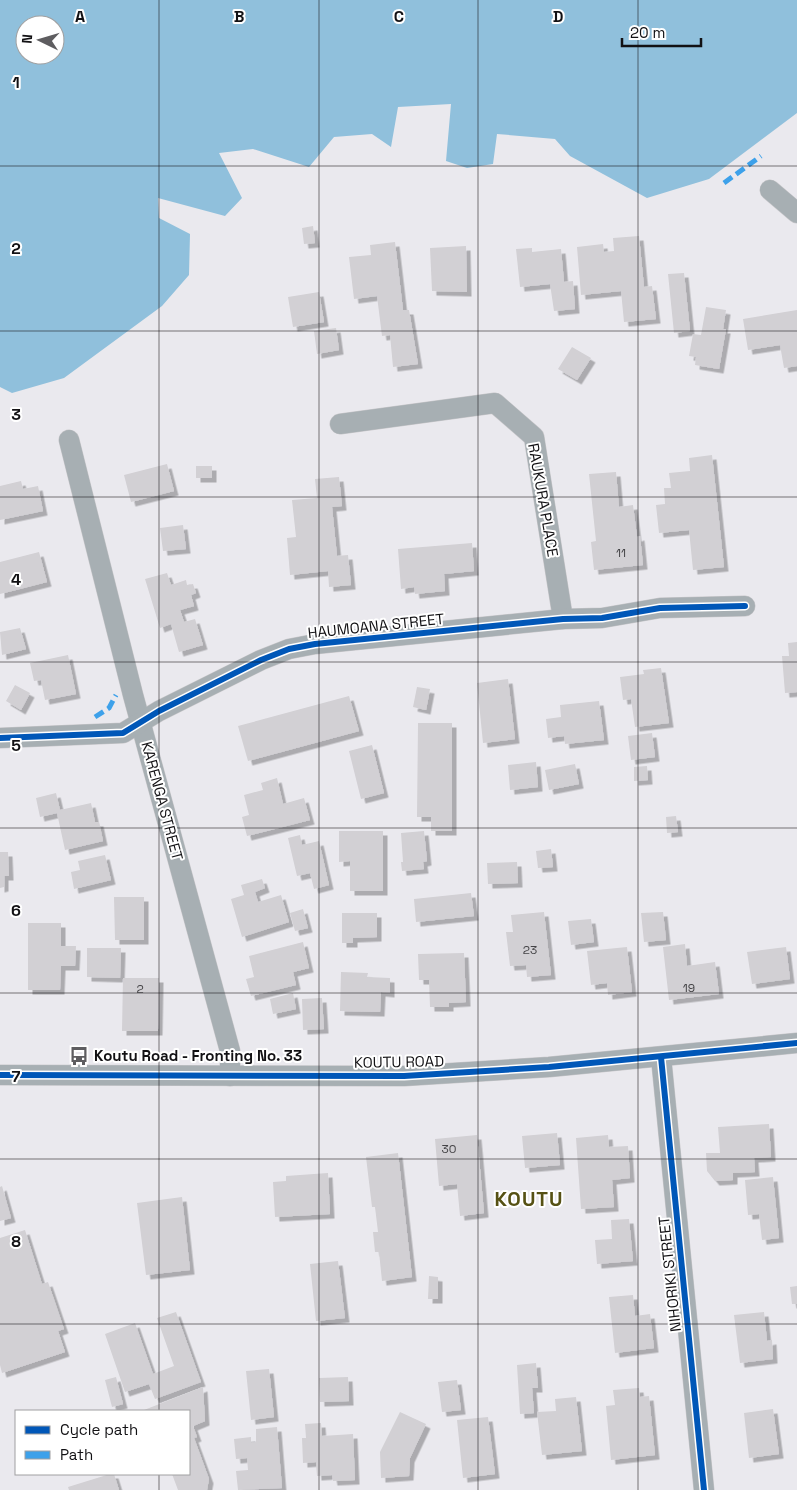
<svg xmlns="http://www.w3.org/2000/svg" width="797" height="1490" viewBox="0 0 797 1490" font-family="'Space Grotesk',sans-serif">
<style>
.water{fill:#90c0dc;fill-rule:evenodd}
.building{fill:#d2d0d4;filter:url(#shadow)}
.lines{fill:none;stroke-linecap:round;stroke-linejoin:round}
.minor-casing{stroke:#c8c7ca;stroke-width:21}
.minor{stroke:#a7afb3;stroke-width:20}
.quiet{stroke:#3da1ea;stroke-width:5;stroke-dasharray:10 5;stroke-linecap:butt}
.cycleway-casing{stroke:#fff;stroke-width:9}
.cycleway{stroke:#0057b8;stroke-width:6}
.grid{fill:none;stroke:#121114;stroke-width:1;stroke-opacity:0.55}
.labels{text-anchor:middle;stroke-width:4;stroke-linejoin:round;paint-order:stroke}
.number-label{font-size:12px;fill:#444346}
.street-label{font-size:15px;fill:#121114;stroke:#fff}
.poi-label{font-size:15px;font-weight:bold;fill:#121114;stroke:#fff;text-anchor:start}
.district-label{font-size:20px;font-weight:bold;letter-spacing:1px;fill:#565114;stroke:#fff}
.grid-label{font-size:16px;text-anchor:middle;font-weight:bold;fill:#121114;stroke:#fff;stroke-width:4;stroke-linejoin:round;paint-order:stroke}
</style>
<defs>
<filter id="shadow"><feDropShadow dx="4.5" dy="4.5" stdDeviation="0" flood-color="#0004"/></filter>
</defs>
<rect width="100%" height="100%" fill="#eae9ee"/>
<!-- water -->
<path class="water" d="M0 0H797V113L709 179 647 198 570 156 555 139 497 134 493 164 467 168 446 161 451 104 398 107 391 147 372 134 334 137 309 167 253 149 219 153 242 198 225 216 158 198 159 218 190 234 189 275 162 306 64 378 12 393 0 387ZM25 25H55V55H25Z"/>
<!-- building -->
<g class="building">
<polygon points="313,226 315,243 304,244 302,228"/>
<polygon points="639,236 644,287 652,286 656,319 624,322 621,291 581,295 577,247 603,244 604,252 614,251 613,238"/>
<polygon points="395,242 403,310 409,310 418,364 393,367 390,335 382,336 377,296 354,299 349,257 371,255 370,245"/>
<polygon points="466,246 467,292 432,291 430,248"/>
<polygon points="532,248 532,252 561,249 564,282 573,281 575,309 554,311 550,284 520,287 516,249"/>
<polygon points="684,273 690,331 674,333 668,274"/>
<polygon points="319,292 324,322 293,327 288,297"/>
<polygon points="706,307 726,310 723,329 726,329 719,369 695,365 696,357 689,356 693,334 701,335"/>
<polygon points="797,310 797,366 784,368 780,345 748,350 743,319"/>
<polygon points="336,328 339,350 317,354 314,331"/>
<polygon points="572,347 591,358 577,380 558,369"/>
<polygon points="712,455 724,567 693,570 689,530 659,533 656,505 665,504 664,488 671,488 669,473 690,471 689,458"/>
<polygon points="167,464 174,491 131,502 124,475"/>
<rect x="196" y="466" width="16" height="12"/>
<polygon points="616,472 619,507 633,505 637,537 640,536 643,565 594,570 591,542 596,541 589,474"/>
<polygon points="339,477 342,506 332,507 337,556 348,555 351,585 329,587 328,571 290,575 287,538 296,537 292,500 317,498 315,479"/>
<polygon points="21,481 23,489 38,486 43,511 0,520 0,486"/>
<polygon points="183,525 186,549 163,551 160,528"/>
<polygon points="472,543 474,571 444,574 445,591 415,594 414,587 401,589 398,549"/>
<polygon points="39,552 47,582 0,594 0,562"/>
<polygon points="167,573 171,585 186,580 187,585 193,584 196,593 191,595 194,606 180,610 184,622 195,619 203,645 179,652 171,624 160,628 145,579"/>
<polygon points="20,628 26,649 2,655 0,632"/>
<polygon points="797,642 797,692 785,693 782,656 789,656 788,643"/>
<polygon points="68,655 76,694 45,700 41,680 34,681 30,663"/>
<polygon points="661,668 669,723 635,727 631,699 623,700 620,677 644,674 643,670"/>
<polygon points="508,679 515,739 483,743 477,683"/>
<polygon points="15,685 30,693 21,710 6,701"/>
<polygon points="417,687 430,689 426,710 413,707"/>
<polygon points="349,696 359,731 248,761 238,726"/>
<polygon points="599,701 604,740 565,744 564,736 548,738 546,719 561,717 560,705"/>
<polygon points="418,723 452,723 452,831 431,831 431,817 417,817"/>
<polygon points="652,733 655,757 631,760 628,736"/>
<polygon points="372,745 384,793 361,799 349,751"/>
<polygon points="536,762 538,787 510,790 508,765"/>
<polygon points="575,764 579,784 549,790 545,770"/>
<polygon points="647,766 648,780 634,781 634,767"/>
<polygon points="277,778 283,804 304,798 310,820 247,836 242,817 249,815 244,795 263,790 261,783"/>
<polygon points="56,793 60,810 91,803 95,822 99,822 103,841 65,850 57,813 40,817 36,798"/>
<polygon points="676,816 678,832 667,833 666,817"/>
<polygon points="339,831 383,831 383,891 350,891 350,861 339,862"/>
<polygon points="424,831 427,861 423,862 424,869 402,871 401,862 403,862 401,833"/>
<polygon points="300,835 302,845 319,841 329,885 314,889 310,873 297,876 288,838"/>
<polygon points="551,849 553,867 538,868 536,851"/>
<polygon points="0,852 8,852 9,876 4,876 4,887 0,888"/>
<polygon points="105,855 111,880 74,889 71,872 80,870 78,861"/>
<polygon points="517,862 518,883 488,884 487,863"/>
<polygon points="262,879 265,888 255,892 258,902 281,895 289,922 242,937 231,899 244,895 241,885"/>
<polygon points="471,893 474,916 416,922 414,899"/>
<polygon points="114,897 144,897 144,940 115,940"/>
<polygon points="303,909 308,928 295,931 290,913"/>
<polygon points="544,912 551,975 527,977 526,965 510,966 506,932 513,932 511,915"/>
<polygon points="663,912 666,940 644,942 641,913"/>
<polygon points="342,913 377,913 377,937 353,938 353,943 342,943"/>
<polygon points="591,919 594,942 571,945 568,921"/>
<polygon points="28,923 61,923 61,946 76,946 75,966 61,966 60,990 28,990"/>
<polygon points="303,942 309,968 293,972 296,985 251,996 246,979 254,977 249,956"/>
<polygon points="685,944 687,966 715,962 719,994 669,1000 663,947"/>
<polygon points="627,947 632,992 608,995 607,983 591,985 587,951"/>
<polygon points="786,947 790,979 752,984 747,952"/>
<polygon points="87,948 121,948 120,978 87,977"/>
<polygon points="464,953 466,1002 449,1003 449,1007 430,1007 429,980 419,980 418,954"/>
<polygon points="341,972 368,973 367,977 390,978 390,993 381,992 380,1012 340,1011"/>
<polygon points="123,978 159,978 158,1031 122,1031"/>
<polygon points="293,993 296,1009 273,1014 270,999"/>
<polygon points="322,998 324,1029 303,1030 302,999"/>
<polygon points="769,1124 771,1157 754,1158 755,1172 733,1173 733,1180 715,1181 707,1171 706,1153 720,1153 718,1127"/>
<polygon points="557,1133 560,1165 525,1168 522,1136"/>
<polygon points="477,1135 484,1213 460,1216 457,1184 439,1186 435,1139"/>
<polygon points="608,1135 609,1147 628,1146 630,1178 612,1180 614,1207 581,1209 576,1138"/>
<polygon points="398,1153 412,1277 382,1281 379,1252 375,1252 373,1232 378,1232 375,1207 372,1207 366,1157"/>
<polygon points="328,1173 330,1214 275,1217 273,1182 286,1181 286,1176"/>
<polygon points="773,1177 779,1238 762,1240 759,1214 748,1215 745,1180"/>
<polygon points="2,1186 11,1218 0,1221 0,1187"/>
<polygon points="182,1197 190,1270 146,1275 137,1203"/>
<polygon points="629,1219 633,1261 597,1264 595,1240 612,1239 611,1220"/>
<polygon points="25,1230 42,1284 48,1282 64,1329 58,1331 65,1352 2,1373 0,1365 0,1238"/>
<polygon points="338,1261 345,1318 316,1321 310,1264"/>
<polygon points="429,1276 438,1277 438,1299 428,1299"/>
<polygon points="797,1286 797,1304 792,1304 790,1287"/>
<polygon points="633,1295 635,1316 650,1314 654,1348 615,1353 609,1297"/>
<polygon points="176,1312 201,1382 155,1399 149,1384 125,1392 105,1334 135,1323 153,1374 174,1366 157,1318"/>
<polygon points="764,1312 767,1341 772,1340 773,1359 740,1363 734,1315"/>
<polygon points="536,1363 538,1388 532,1388 534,1413 520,1414 517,1365"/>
<polygon points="269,1369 274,1417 251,1420 246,1371"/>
<polygon points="116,1377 123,1404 112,1407 105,1380"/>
<polygon points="348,1377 349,1401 320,1402 319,1378"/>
<polygon points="457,1380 461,1410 442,1412 438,1382"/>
<polygon points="203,1387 205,1421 193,1426 197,1437 194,1438 209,1479 207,1490 178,1490 172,1474 189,1474 189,1411 144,1410"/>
<polygon points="639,1388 640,1397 649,1396 655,1455 611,1460 606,1406 615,1405 613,1390"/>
<polygon points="576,1397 582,1451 542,1455 537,1412 556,1411 555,1399"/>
<polygon points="773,1409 779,1454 749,1458 744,1413"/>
<polygon points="400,1412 426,1424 410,1458 409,1476 381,1478 380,1452"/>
<polygon points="488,1417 495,1474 463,1478 457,1420"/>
<polygon points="321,1423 322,1436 353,1434 355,1480 333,1481 332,1475 317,1476 316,1462 303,1463 302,1438 306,1438 305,1424"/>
<polygon points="277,1427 282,1488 238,1490 236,1471 248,1470 247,1458 236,1459 234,1439 251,1437 251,1443 256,1442 256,1429"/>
<polygon points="110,1474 114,1474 119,1490 69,1490 68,1487"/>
</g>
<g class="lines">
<!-- minor casing -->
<g class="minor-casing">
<g id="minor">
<polyline points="770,190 797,213"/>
<polyline points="340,424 495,403 534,437 563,619"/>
<polyline points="69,440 133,695 230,1051 230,1076"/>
<polyline points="0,738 123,733 159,711 261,660 289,649 315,644 563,619 602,618 660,608 745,606"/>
<polyline points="661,1057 704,1490"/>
<polyline points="0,1075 404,1076 549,1067 797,1043"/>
</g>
</g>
<!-- minor -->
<use href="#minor" class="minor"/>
<!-- quiet -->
<g class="quiet">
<polyline points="724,183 761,156"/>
<polyline points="95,717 109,708 116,695"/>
</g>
<!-- cycleway casing -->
<g class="cycleway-casing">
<g id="cycleway">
<polyline points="0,738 123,733 159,711 261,660 289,649 315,644 563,619 602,618 660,608 745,606"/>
<polyline points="661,1057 704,1490"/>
<polyline points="0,1075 404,1076 549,1067 797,1043"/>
</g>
</g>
<!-- cycleway -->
<use href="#cycleway" class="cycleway"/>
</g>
<!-- grid -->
<path class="grid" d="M159 0V1411M319 0V1490M478 0V1490M638 0V1490M0 166H797M0 331H797M0 497H797M0 662H797M0 828H797M0 993H797M0 1159H797M0 1324H797M159 1474V1490"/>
<!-- icons -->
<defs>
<g id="bus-bare" transform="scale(1.5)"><path d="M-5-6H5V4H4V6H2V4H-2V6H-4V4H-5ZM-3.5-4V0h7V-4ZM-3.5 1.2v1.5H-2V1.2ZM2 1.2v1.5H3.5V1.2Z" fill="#5e5d60" stroke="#fff" stroke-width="2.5" paint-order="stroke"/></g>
</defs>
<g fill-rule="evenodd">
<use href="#bus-bare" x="79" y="1056"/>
</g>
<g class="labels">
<!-- number labels -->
<g class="number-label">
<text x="621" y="557">11</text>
<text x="530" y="954">23</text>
<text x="689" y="992">19</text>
<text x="140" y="993">2</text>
<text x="449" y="1153">30</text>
</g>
<!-- street labels -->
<g class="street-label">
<text transform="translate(543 500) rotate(80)" y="5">RAUKURA PLACE</text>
<text transform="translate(376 626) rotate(-6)" y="5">HAUMOANA STREET</text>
<text transform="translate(162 801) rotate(75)" y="5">KARENGA STREET</text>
<text transform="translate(399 1062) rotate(-1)" y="5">KOUTU ROAD</text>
<text transform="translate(670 1274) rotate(-96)" y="5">NIHORIKI STREET</text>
</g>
<!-- poi labels -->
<g class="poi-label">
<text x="94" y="1061">Koutu Road - Fronting No. 33</text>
</g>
<!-- district labels -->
<g class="district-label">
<text x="529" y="1206">KOUTU</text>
</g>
</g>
<g class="grid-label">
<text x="80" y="22">A</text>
<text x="239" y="22">B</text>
<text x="399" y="22">C</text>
<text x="558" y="22">D</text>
<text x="16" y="88">1</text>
<text x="16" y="254">2</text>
<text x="16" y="420">3</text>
<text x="16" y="585">4</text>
<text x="16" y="751">5</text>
<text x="16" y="916">6</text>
<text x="16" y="1082">7</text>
<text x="16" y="1247">8</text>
</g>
<!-- legend -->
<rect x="15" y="1410" width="175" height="65" fill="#ffffff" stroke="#a0a0a1"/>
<rect x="25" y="1426" width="25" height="8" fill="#0057b8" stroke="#a0a0a1"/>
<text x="60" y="1435" font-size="15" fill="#121114">Cycle path</text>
<rect x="25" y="1451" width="25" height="8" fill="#3da1ea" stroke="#a0a0a1"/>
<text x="60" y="1460" font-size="15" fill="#121114">Path</text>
<!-- north arrow -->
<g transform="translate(40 40) rotate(275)"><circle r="24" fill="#ffffff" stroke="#a0a0a1"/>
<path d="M0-4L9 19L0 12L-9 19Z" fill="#5e5d60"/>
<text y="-8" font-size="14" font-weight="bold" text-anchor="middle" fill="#121114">N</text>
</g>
<!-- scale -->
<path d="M622 38v8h79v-8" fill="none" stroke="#121114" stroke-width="2.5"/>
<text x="630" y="38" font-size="15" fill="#121114" stroke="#ffffff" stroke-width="4" paint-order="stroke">20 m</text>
</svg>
